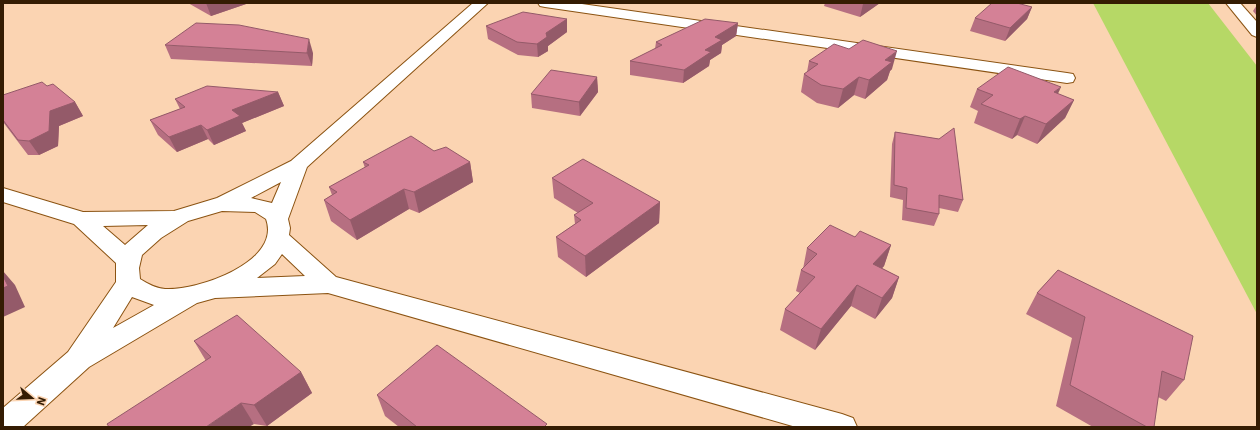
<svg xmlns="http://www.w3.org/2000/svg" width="1260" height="430" viewBox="0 0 1260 430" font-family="'IBM Plex Sans',sans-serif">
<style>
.green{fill:#b6d866}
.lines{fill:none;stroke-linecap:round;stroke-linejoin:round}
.minor-casing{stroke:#8b5312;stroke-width:2}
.minor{fill:#fff;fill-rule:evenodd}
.wall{fill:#b66f81}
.shaded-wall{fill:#945a69}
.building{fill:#d48196;stroke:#945a69}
</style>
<rect width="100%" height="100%" fill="#fbd4b2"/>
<!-- green -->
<polygon class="green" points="1093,3 1208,3 1257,66 1257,314"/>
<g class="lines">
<!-- minor casing -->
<g class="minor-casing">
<g id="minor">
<path d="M473 3H488L307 167 288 219 290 228 289 235 336 277 842 414 853 418 857 427H796L328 293 215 298 197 303 89 367 23 427H3V408L68 352 116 282V263L74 224 3 202V188L83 212 174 211 217 198 291 161ZM281 182 272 203 251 198ZM222 211 255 212 266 219C282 262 197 291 165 289 155 288 148 284 140 279L139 268 142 255 161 238 188 221ZM148 225 125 245 103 226ZM282 254 305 276 257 278 275 264ZM132 297 154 305 113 328Z"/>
<polygon points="538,3 575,3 1067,73 1073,74 1075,78 1073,82 1067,83 545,7 540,6"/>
<polygon points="1226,3 1240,3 1257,22 1257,37 1252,35"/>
</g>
</g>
<!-- minor -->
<use href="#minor" class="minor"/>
</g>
<!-- wall -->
<g class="wall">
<polygon points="188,3 249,3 211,16"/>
<polygon points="825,3 880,3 860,17 824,6"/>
<polygon points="1257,5 1257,16 1253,11"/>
<polygon points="1032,7 1027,19 1005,41 970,31 975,18"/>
<polygon points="567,19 567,32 548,46 548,51 538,57 518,55 488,39 486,26"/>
<polygon points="738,23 736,36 722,45 721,53 710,60 709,66 683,83 630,75 630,61 655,49 656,42"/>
<polygon points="165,45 313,53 312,66 171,59"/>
<polygon points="809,61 892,69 890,71 887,80 865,99 854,95 838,108 817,103 801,92 804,74 807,72"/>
<polygon points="597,77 598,92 580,116 532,108 531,94"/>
<polygon points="47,86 75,102 83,116 59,126 58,146 39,155 28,155 3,122 3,95"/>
<polygon points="977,89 1058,94 1074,100 1065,118 1037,144 1017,135 1012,139 974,123 978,111 970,107"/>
<polygon points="278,92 284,106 242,123 246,131 214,145 208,139 177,152 158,135 150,120 180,109 175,99"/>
<polygon points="895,132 939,139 963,200 958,212 939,208 939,214 934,226 902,220 903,200 890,197 892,144"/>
<polygon points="434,151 470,162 473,182 419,213 409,209 357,240 331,221 324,200 332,195 329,187 365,168 363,162"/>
<polygon points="552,178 660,202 659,223 586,277 558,257 556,237 575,224 574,215 578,213 554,198"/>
<polygon points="855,237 891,245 884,266 882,268 899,277 892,298 875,319 851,306 815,350 780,330 785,309 800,293 796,291 801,270 803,269 807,248"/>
<polygon points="1058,270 1184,380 1166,401 1158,397 1154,427 1093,427 1056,406 1072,338 1026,314 1037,293"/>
<polygon points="194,341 301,372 312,393 267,426 254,424 206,361"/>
<polygon points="377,395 548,427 399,427 385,416"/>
</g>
<!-- shaded-wall -->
<g class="shaded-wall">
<polygon points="206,3 249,3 211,16"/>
<polygon points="865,3 880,3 860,17 863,4"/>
<polygon points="1032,7 1027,19 1005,41 1010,28"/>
<polygon points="567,19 567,32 548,46 548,51 538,57 537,44 546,33"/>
<polygon points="738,23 736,36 722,45 721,53 710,60 709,66 683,83 684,70 705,50 715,37"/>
<polygon points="309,39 313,53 312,66 307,53"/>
<polygon points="897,51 892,69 890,71 887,80 865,99 869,80 885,60"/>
<polygon points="597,77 598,92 580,116 579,102"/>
<polygon points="859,77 854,95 838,108 843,89"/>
<polygon points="1061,87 1053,105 1054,92"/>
<polygon points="278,92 284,106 242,123 246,131 214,145 207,130 232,110"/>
<polygon points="1074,100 1065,118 1037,144 1046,124"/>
<polygon points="75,102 83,116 59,126 58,146 39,155 29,141 50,111"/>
<polygon points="1025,116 1017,135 1012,139 1020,119"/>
<polygon points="201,125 208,139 177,152 169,137"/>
<polygon points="470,162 473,182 419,213 414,192"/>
<polygon points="404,189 409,209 357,240 350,220"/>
<polygon points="660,202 659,223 586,277 585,256"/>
<polygon points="891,245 884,266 867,285 873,264"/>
<polygon points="3,271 15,285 25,307 3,317"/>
<polygon points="899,277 892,298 875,319 882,298"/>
<polygon points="857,285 851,306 815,350 821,329"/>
<polygon points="301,372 312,393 267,426 254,405"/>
<polygon points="241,403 254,424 249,427 206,427"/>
</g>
<!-- building -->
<g class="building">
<polygon points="992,3 1017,3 1032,7 1010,28 975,18"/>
<polygon points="523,12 567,19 546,33 547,37 537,44 517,42 486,26"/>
<polygon points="705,19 738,23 715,37 722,40 705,50 711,52 684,70 630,61 662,45 656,42"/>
<polygon points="196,23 239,25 309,39 307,53 165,45"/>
<polygon points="863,40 897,51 885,60 892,62 869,80 859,77 843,89 821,85 804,74 818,64 809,61 834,44 849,49"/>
<polygon points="1008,67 1061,87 1054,92 1074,100 1046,124 1025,116 1020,119 981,104 993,95 977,89"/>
<polygon points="551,70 597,77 579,102 531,94"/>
<polygon points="42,82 47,86 53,84 75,102 50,111 49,131 29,141 18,140 3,120 3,95"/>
<polygon points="207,86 278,92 232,110 240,116 207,130 201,125 169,137 150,120 185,107 175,99"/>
<polygon points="954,128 963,200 939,195 939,214 906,208 907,188 894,185 895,132 939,139"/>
<polygon points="411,136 434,151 446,147 470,162 414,192 404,189 350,220 324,200 337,192 329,187 369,165 363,162"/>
<polygon points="583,159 660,202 585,256 556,237 581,220 574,215 593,203 552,178"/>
<polygon points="830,225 855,237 860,231 891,245 873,264 899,277 882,298 857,285 821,329 785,309 815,277 801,270 817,254 807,248"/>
<polygon points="1058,270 1193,336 1184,380 1162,371 1154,427 1147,427 1070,385 1085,317 1037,293"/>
<polygon points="3,276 8,286 3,288"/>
<polygon points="237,315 301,372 254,405 241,403 206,427 109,427 107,424 211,357 194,341"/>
<polygon points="437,345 547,424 544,427 417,427 377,395"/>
</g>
<!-- border -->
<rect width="1260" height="430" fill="none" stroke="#341c03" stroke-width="8"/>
<!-- north arrow -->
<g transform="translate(32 398) rotate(109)" stroke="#fbd4b2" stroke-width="3" paint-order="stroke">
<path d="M0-3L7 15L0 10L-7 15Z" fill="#341c03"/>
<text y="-6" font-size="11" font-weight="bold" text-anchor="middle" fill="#341c03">N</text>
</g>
</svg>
